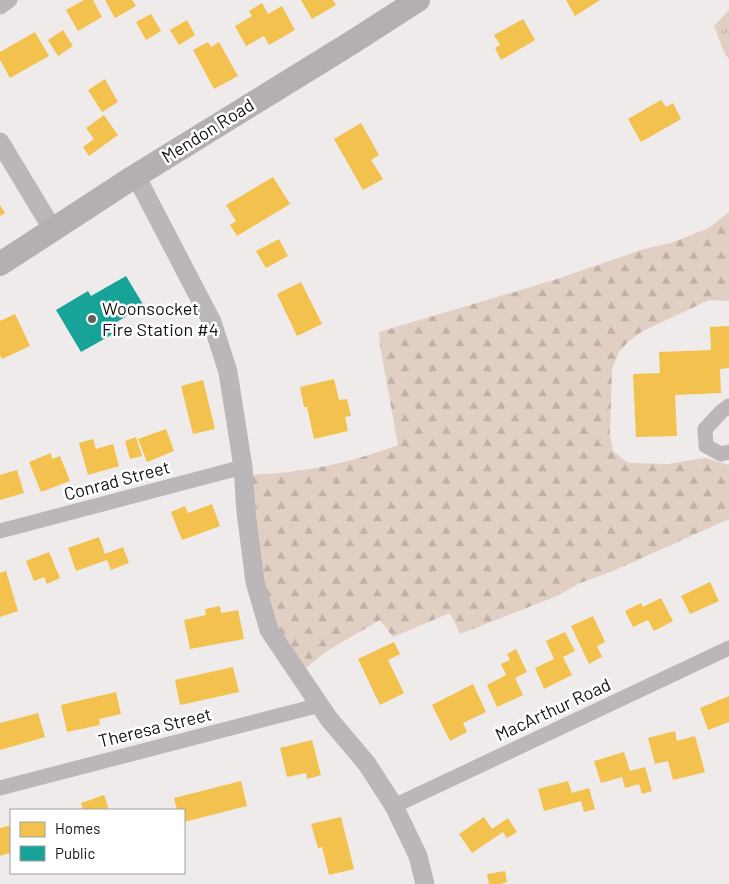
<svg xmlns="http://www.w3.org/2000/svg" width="729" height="884" viewBox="0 0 729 884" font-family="Barlow,sans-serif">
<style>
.grass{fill:url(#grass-tufts)}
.forest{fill:url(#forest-firs)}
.homes{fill:#f2c14e}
.public{fill:#17a398}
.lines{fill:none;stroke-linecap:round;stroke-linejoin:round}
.minor{stroke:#bbb6b8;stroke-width:15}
.tertiary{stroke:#bbb6b8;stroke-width:19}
.primary{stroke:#b5afb0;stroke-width:24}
.poi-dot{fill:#615e5e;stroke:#fff;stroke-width:2}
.labels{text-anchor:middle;stroke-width:5;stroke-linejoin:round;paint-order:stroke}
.street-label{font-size:18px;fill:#141212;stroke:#fff}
.poi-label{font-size:18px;fill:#141212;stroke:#fff;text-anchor:start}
</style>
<defs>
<pattern id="grass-tufts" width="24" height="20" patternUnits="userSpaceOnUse" patternTransform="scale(1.25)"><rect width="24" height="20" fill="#e1cfc3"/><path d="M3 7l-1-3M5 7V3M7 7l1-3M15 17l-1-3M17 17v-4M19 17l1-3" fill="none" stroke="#c0b1a6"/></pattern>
<pattern id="forest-firs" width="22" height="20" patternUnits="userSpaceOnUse" patternTransform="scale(1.25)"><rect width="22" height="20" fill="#e1cfc3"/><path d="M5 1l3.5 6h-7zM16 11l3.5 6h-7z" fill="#c0b1a6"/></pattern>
</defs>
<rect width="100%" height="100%" fill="#f0ebeb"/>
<!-- grass -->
<polygon class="grass" points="729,10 729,59 724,52 714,26"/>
<!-- forest -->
<path class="forest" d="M729 212V301L709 300 641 332 628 342 619 352 612 369 610 435 613 451 628 463 668 464 705 458 729 465V519L613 571 580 583 557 596 460 634 450 613 393 637 380 620 327 651 301 672 267 622 243 475C298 474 347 464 398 445L380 346 379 332 554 280 644 249 671 243 709 228Z"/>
<!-- homes -->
<g class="homes">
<polygon points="84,0 93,0 102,17 78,31 66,10"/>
<polygon points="105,0 132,0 136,6 115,18"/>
<polygon points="301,0 333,0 336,5 312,19"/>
<polygon points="566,0 600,0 575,16"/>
<polygon points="262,3 268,14 282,6 295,30 269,45 264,36 246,46 235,26 252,16 249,11"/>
<polygon points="151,14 161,31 146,40 136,22"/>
<polygon points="523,19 535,40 501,60 495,48 500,45 494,35"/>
<polygon points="187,20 195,35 179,45 170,30"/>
<polygon points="63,30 73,46 58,56 48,40"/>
<polygon points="35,32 49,56 10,78 0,60 0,52"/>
<polygon points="208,42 211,47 219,42 238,76 214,89 193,50"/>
<polygon points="105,79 118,102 102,112 88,90"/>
<polygon points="661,100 666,107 673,103 681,119 641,142 628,119"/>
<polygon points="104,115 118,135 89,156 83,147 94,139 86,128"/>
<polygon points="361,123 379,155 371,160 383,179 363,190 334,139"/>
<polygon points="273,177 290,204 237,236 230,225 236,221 226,205"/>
<polygon points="0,205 5,213 0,216"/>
<polygon points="279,239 288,256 266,268 256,251"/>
<polygon points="301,282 322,324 297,336 277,294"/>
<polygon points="15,314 30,346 2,359 0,355 0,321"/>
<polygon points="729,326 729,368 720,369 721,393 675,395 677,436 636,437 633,374 660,373 659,352 711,350 710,327"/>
<polygon points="334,379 339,400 347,399 351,416 345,417 348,431 314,439 307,407 304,407 300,387"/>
<polygon points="203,380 215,429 193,434 181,386"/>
<polygon points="166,429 174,451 147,462 138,439"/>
<polygon points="136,437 142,456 130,459 125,441"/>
<polygon points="93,439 96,449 113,444 119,466 88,475 79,443"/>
<polygon points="51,453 52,459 60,456 70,481 41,492 29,462"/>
<polygon points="17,470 24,493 0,500 0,475"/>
<polygon points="212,504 220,526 182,540 171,512 185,506 188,513"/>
<polygon points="99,537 105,554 123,547 129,563 111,570 107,560 76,571 68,548"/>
<polygon points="49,552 60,578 47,584 44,577 34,581 26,561"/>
<polygon points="6,571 18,611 0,617 0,573"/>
<polygon points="710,582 719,601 690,614 681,596"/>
<polygon points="661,598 673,621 654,631 648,620 633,627 625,611 641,603 643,607"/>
<polygon points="220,606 221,613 238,610 244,639 190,649 184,620 206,615 205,609"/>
<polygon points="593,616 605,642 597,646 602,657 589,664 571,626"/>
<polygon points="565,632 575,651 563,657 572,675 544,689 535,668 554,659 546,641"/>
<polygon points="394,642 400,654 388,660 404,693 380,705 358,659"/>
<polygon points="516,649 527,672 515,678 523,695 497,707 487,685 506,675 501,664 510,660 507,654"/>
<polygon points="233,667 239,692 180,705 175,680"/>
<polygon points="473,684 486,712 463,723 467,732 450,741 432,705"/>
<polygon points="116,692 121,714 99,719 100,725 67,732 61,705"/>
<polygon points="729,696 729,722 708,730 700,708"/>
<polygon points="38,713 45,737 0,750 0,723"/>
<polygon points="675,731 677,741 695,736 705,772 673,780 668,761 655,764 648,738"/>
<polygon points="312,740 321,775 307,779 306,773 287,777 280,748"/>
<polygon points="624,752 630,771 645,767 652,791 642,794 639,784 625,788 622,777 601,783 594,761"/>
<polygon points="241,781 247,806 184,822 184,810 177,810 174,798"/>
<polygon points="568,781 572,793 589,788 595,809 584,812 581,801 544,811 538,789"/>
<polygon points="104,795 109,810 83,810 81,803"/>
<polygon points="341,817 354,869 329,875 322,847 318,848 311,824"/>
<polygon points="484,817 492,829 508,818 517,832 507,838 503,832 472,853 459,834"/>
<polygon points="11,825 11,859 9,853 0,856 0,828"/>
<polygon points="505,871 507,882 500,884 489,884 487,874"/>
</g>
<!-- public -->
<polygon class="public" points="126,276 144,306 108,327 113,334 81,352 56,310 88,291 91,296"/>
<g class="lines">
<!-- minor -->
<g class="minor">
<polyline points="0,7 10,0"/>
<polyline points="729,406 722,411 705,429 706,446 721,454 729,452"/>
<polyline points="0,531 243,467"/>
<polyline points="0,788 320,705"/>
<polyline points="394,806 729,648"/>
</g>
<!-- tertiary -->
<g class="tertiary">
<polyline points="0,142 53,230"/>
<polyline points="136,176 212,322 228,372 243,467 246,512 255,582 269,630 329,719 367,764 394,806 418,856 425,884"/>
</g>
<!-- primary -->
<polyline class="primary" points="0,264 129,180 351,43 418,0"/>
</g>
<!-- markers -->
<circle class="poi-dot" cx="92" cy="319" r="5"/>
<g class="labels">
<!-- street labels -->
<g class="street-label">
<text transform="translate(208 131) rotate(-32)" y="6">Mendon Road</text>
<text transform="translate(117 481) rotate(-15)" y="6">Conrad Street</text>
<text transform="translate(553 710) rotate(-25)" y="6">MacArthur Road</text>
<text transform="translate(155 728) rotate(-14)" y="6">Theresa Street</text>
</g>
<!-- poi labels -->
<g class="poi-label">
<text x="102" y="315">Woonsocket<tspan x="102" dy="21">Fire Station #4</tspan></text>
</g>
</g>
<!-- legend -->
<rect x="10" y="809" width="175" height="65" fill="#ffffff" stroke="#a1a0a0"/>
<rect x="20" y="822" width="25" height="15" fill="#f2c14e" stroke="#a1a0a0"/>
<text x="55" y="834" font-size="15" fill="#141212">Homes</text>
<rect x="20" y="846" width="25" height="15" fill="#17a398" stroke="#a1a0a0"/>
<text x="55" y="859" font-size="15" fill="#141212">Public</text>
</svg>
